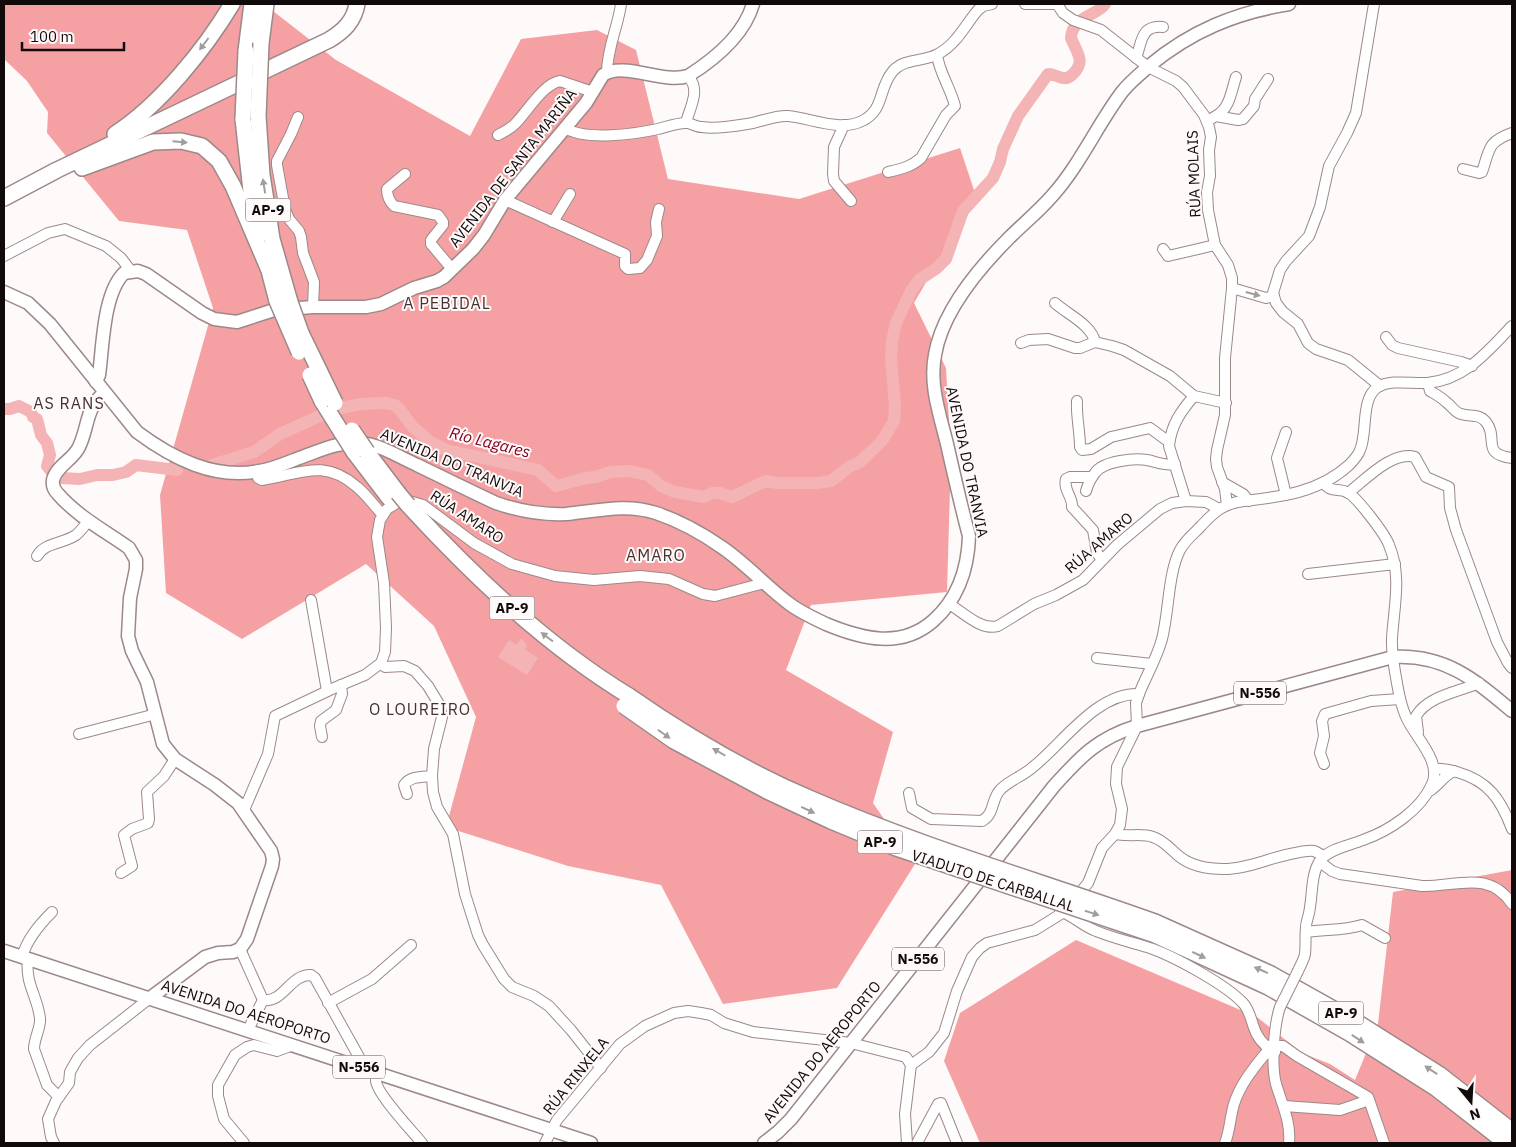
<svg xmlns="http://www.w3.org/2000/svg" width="1516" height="1147" viewBox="0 0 1516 1147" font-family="'IBM Plex Sans',sans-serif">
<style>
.forest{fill:#f5a1a3}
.water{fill:#f4b4b5}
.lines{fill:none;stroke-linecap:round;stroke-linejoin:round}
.river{stroke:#f4b4b5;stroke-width:12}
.minor-casing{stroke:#9d8888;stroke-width:12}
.major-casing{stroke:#9d8888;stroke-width:15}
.highway-casing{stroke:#9d8888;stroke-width:18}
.minor{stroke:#fff;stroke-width:10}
.major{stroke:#fff;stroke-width:12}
.highway{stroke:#fff;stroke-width:15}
.minor-bridge-casing{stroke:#9d8888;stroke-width:12;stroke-linecap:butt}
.highway-bridge-casing{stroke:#9d8888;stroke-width:18;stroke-linecap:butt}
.minor-bridge{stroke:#fff;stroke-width:10}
.highway-bridge{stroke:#fff;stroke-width:15}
.oneway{fill:#a09d9d}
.labels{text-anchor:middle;stroke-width:4;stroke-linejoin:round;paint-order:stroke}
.shield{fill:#fffafa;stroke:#585252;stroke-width:1}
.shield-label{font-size:14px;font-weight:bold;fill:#110a0a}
.street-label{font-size:15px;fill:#110a0a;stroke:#fffafa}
.neighbourhood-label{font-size:16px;letter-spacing:1px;fill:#433232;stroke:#fffafa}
.water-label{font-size:16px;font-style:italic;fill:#810020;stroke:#fffafa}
</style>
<rect width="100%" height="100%" fill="#fffafa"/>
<!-- forest -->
<g class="forest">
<polygon points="4,4 215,4 215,5 274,4 273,11 336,60 470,136 521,39 597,30 636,50 668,179 799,199 960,148 976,196 914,303 946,368 951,455 947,592 811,605 786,670 893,732 873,803 915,864 837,988 723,1004 661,885 568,866 446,827 476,717 434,626 366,564 242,639 166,593 160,495 213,308 187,230 119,221 47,133 48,112 27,81 4,59"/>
<polygon points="1512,870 1512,1143 980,1143 944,1061 960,1013 1076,940 1257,1017 1302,1053 1330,1064 1355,1080 1378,1024 1393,892"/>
</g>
<!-- water -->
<polygon class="water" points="521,639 524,641 527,646 525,650 538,658 527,675 498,657 509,640 516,645"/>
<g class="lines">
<!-- river -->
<g class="river">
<polyline points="4,409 10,409 19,406 31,412 33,417 37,419 41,435 47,443 50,455 47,466 51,471"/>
<path d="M212 465 254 452 280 434 335 409 361 404 386 403 395 405 401 411 412 426 429 441 446 450 538 470 556 486 586 478 596 477 610 472 629 471 648 475 661 486 675 492 704 497 712 493H720L732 497 766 481 778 483H817L831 481 849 467 860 462 882 441 894 421 895 406 891 358 892 341 896 323 911 291 919 280 937 268 946 259 963 211 993 178 1000 162 1003 149 1018 116 1048 74C1054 74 1057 77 1063 78 1067 79 1070 77 1073 74 1086 61 1077 53 1071 38 1072 16 1099 15 1105 4"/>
<polyline points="61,478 80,479 97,475 113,475 126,472 136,465 177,470"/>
</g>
<!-- minor casing -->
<g class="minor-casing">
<g id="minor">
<polyline points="1025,4 1057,4"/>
<polyline points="1057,4 1063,13 1073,20 1101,30 1148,67 1176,81 1183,87 1204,115 1209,127 1211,137 1209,150 1210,176 1207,192 1208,210 1215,245 1228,265 1232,278 1232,288 1225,358 1225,415 1217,450 1216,459 1217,467 1225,489 1227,505"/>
<polyline points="1374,4 1356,113 1347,133 1329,166 1320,207 1309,236 1286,261 1280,270 1273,293 1276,303 1283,312 1298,324 1308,343 1316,349 1348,360 1380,386"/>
<path d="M1136 58C1142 43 1140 25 1163 27"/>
<path d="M607 73C607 48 618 27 621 4"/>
<path d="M1216 116C1230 108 1231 92 1236 77"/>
<polyline points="298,117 291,134 277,161 277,165 285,209 289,219 299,231 301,237 303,253 314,282 313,307"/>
<polyline points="1207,121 1216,116 1238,120 1243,119 1254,106 1255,99 1268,79"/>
<path d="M687 123V119C692 103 700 89 688 76"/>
<polyline points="844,125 834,147 833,174 834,181 851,201"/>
<path d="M565 128C586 141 635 134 658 129 666 127 679 122 688 123 692 124 697 127 702 127 714 129 735 126 747 124 761 122 775 115 788 116 811 118 840 132 862 121 885 110 878 88 893 71 904 58 924 62 938 54 957 44 965 25 978 10L983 6 992 4"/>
<path d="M498 135C504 132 510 129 515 124 527 112 543 84 560 81L593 92"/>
<path d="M1463 169 1479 173 1482 172C1490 149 1487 142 1512 133"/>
<path d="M888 172C901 169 911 167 921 158L946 115 955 106C951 89 939 72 937 55"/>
<path d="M405 174 387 189C387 196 389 201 394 206L438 215 443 222V225L431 240V244L452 269"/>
<polyline points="505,200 625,254 625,266 628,269 640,268 647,260 657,236 656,222 659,209"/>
<polyline points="553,222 570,194"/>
<polyline points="1163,249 1168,256 1215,245"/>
<polyline points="4,256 48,233 65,229 106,246 121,258 131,271"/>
<polyline points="1232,288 1266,298 1274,296"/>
<path d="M1055 303C1067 314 1092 325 1095 342"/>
<polyline points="1386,337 1392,345 1398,348 1461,362 1472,366"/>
<polyline points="1021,343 1029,340 1048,339 1075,348 1080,348 1095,342 1112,346 1124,350 1170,376 1194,396 1226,403"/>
<path d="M1428 383 1430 391C1435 394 1441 397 1446 402 1451 405 1455 413 1461 414 1470 417 1479 413 1486 422 1499 438 1480 454 1512 458"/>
<path d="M1077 401C1076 416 1080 431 1080 447L1082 450 1091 449 1111 437 1150 428 1169 442"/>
<polyline points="1286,432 1277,458 1286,495"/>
<path d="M257 472 258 478 262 480C300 474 324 458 357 487 367 495 374 506 383 515"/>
<path d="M1092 477H1070L1066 479C1063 490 1073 497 1072 507L1093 530 1097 553 1102 560"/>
<polyline points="1222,482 1243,494 1249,501"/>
<path d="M1086 491C1088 484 1091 478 1095 473 1103 461 1134 458 1147 460 1157 462 1165 466 1175 464"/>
<path d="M1348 493C1365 480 1393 450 1415 457L1426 477 1449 487 1450 508 1456 530 1497 642 1508 663 1512 668"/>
<path d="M1186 501 1169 446C1171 425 1181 411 1194 396"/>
<path d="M37 556C45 542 63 544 76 535 81 531 85 525 89 520"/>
<polyline points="1308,574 1395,564"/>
<polyline points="311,600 327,691"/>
<path d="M949 604C963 612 981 631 998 626L1034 604 1056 595 1083 580 1117 545 1160 509 1172 503 1186 501 1206 502 1219 509"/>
<polyline points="1097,658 1152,664"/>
<polyline points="381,663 385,667 404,666 415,671 428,686 439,704 442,717 434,749 432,776 433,792 437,807 453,834 465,894 478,935 483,945 504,979 512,987 534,996 549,1006 571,1030 601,1068"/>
<path d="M1418 732 1416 716C1428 696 1458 692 1479 683"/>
<polyline points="79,734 156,714"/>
<polyline points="322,737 320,726 321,721 336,710 342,694 341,685"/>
<polyline points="1324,764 1320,753 1324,736 1322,721 1325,714 1371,701 1400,699"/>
<path d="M1434 769C1443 768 1449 770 1457 772 1489 781 1501 800 1512 829"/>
<path d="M1431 790C1440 784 1444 775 1454 771"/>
<path d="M909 793 912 808 931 819 982 821C995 814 991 798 1001 789 1010 780 1023 776 1033 767 1063 743 1097 692 1139 694"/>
<path d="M407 794 404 785C410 776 422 777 432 776"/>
<polyline points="244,810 268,754 275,716 334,688 365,675 381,663 385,652 386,628 384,583 377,537 380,520 387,509 400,501 409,501 423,505 474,543 512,564 555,576 594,580 640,576 669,579 703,594 715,596 764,583"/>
<path d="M1115 834C1128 837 1142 833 1153 837 1165 841 1171 850 1180 857 1193 867 1209 869 1224 869 1248 869 1271 857 1295 853 1300 852 1308 850 1314 851 1317 852 1321 855 1324 856"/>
<path d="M1320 862 1332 871 1340 874 1422 886C1455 887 1489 869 1512 904"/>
<polyline points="121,873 132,866 124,835 132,829 148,823 149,819 147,792 164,776 175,759"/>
<path d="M1060 911C1072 915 1083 926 1096 931 1113 938 1130 942 1147 947 1172 955 1225 984 1243 1003 1254 1015 1250 1032 1266 1046H1283L1297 1056 1368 1097 1384 1143"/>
<path d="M1306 932C1325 929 1344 931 1362 925L1385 938"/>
<path d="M240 949 263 1000C284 1003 290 974 311 975L315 978 359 1057 356 1066"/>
<path d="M22 957C27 939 39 925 52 912"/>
<path d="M28 959C25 984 37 995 40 1018 41 1028 34 1038 34 1049L47 1085 59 1097"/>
<path d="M1298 971C1300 966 1304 960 1305 954 1306 945 1305 936 1306 927 1306 922 1308 918 1309 913 1313 896 1310 872 1322 858 1332 848 1351 845 1363 840 1389 831 1421 810 1432 784 1442 762 1416 738 1407 719 1403 711 1401 703 1399 694 1396 677 1391 656 1392 638 1394 606 1402 576 1389 545 1385 534 1357 497 1347 492 1338 488 1330 493 1324 483"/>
<polyline points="328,1003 372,979 411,945"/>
<path d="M1280 1007C1274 1025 1271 1065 1276 1084 1282 1104 1291 1122 1289 1143"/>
<polyline points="248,1030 263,1000"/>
<path d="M911 1065 929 1052 944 1033 957 991 972 957 980 948 987 943 1035 930 1064 912 1088 883 1102 848 1115 834 1120 825 1122 809 1116 784 1117 767 1137 726 1136 703 1139 694C1146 676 1157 658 1162 639 1169 612 1168 573 1180 550 1185 540 1195 533 1202 525 1215 511 1225 503 1244 501 1281 497 1320 492 1349 465 1353 461 1358 456 1360 450 1368 433 1360 398 1378 387 1391 379 1412 384 1427 383 1465 380 1488 351 1512 326"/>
<path d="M378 1073C377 1075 376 1079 376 1080 375 1092 413 1132 422 1143"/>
<polyline points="1284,1106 1340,1110 1369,1100"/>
<polyline points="54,1143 51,1137 48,1119 56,1101 69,1083 70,1072 78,1058 90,1045 150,998"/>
<polyline points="244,1143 224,1119 218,1096 218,1085 235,1055 247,1047 254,1045 277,1051 293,1045"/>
<polyline points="545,1143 557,1120 620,1044 645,1026 674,1013 688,1011 701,1013 711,1015 724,1023 753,1032 851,1043 906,1057 911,1065 905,1114 907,1143"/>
<polyline points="917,1143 938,1104 941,1103 957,1143"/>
<path d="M1225 1143C1230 1131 1230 1117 1234 1104 1240 1085 1252 1070 1265 1054L1275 1052"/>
</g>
</g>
<!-- major casing -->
<g class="major-casing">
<g id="major">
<path d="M4 292 28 303 50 324 137 432C172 458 214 480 259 471 273 469 286 463 299 458 319 451 339 441 361 443 381 445 399 457 417 465 444 478 470 491 496 503 519 511 542 515 566 514 597 511 626 503 656 513 680 521 703 534 723 548 746 564 765 585 787 602 798 611 813 618 826 624 862 639 901 649 933 621 958 599 968 569 969 536 961 506 954 475 947 444 940 415 929 385 935 355 942 312 978 269 1009 238 1023 224 1039 211 1052 196 1080 165 1097 125 1122 92 1129 83 1140 74 1149 66 1191 31 1235 13 1289 4"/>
<path d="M96 382 99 375C103 346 103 294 124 273L138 271 146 274 202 313 214 319 237 322 274 310 313 307H366L381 304 414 288 437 281 444 277 473 249 484 235 505 200 586 103 603 75C624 61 663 84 688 76 715 59 744 35 753 4"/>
<path d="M104 393C85 409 89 426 79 447 73 460 56 466 53 480 52 486 54 490 58 494 77 516 105 531 129 548L136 560V569L130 598 128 636 132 651 147 682 163 744 175 759 215 785 238 803 271 851 273 859 272 866 247 939 240 949 233 952 218 953 205 957 150 998"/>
<polyline points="4,951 591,1143"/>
<path d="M764 1143 778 1132 791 1119 1054 786C1081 756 1098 738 1137 726L1393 657C1445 654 1475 680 1512 711"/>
</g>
</g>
<!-- highway casing -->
<g class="highway-casing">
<g id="highway">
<polyline points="261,43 266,4"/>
<polyline points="246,51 252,4"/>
<polyline points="258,116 262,175 272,239 290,302"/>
<polyline points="243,119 252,200 260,234"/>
<path d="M115 134C160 105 205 49 232 4"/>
<polyline points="82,168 153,142 181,141 202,146 219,161 233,186 268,268"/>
<path d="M4 198 57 170 329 40C344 31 354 21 357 4"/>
<polyline points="266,259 277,301"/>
<polyline points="322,401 342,433"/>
<polyline points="354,452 389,498"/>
<polyline points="367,452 398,493"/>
<path d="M408 505C474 577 546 645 629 696"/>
<polyline points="1155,922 1271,974 1355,1021 1439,1074 1512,1131"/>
<polyline points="1155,935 1268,987 1349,1033 1437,1089 1506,1143"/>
</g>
</g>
<!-- minor -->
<use href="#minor" class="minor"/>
<!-- major -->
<use href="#major" class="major"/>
<!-- highway -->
<use href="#highway" class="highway"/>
<!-- minor-bridge casing -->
<g class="minor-bridge-casing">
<polyline id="minor-bridge" points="1280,1007 1298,971"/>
</g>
<!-- highway-bridge casing -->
<g class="highway-bridge-casing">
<g id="highway-bridge">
<polyline points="258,116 261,43"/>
<polyline points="243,119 246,51"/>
<polyline points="277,301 299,352"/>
<polyline points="290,302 301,333 335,403"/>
<polyline points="310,375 322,401"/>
<polyline points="352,430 367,452"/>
<polyline points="342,433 354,452"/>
<polyline points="398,493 408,505"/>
<path d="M629 696C685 735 746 771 809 798 922 847 1040 881 1155 922"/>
<polyline points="624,706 674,741 767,791 831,821 896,848 1155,935"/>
</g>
</g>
<!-- minor-bridge -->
<use href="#minor-bridge" class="minor-bridge"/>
<!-- highway-bridge -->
<use href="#highway-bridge" class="highway-bridge"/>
</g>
<!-- one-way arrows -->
<defs><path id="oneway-solid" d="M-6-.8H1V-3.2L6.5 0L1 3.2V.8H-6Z" transform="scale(1.25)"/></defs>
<g class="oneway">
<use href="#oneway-solid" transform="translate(204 44) rotate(127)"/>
<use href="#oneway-solid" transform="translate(180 142) rotate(5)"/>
<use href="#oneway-solid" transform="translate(264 186) rotate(-99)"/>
<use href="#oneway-solid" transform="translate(1253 294) rotate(15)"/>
<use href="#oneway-solid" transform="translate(547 637) rotate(-143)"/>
<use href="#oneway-solid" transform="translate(664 734) rotate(35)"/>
<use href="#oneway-solid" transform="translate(719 752) rotate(-150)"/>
<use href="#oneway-solid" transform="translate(808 810) rotate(25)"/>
<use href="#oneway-solid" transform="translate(1092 913) rotate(18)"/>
<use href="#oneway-solid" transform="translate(1199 955) rotate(25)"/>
<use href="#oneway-solid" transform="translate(1261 970) rotate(-156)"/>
<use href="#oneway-solid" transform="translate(1358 1039) rotate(33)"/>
<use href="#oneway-solid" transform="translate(1431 1070) rotate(-147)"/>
</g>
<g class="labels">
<!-- shield labels -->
<g class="shield">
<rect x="245.5" y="198.5" width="45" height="23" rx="4"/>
<rect x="489.5" y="596.5" width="45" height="23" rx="4"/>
<rect x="1234" y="681.5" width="52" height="23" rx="4"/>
<rect x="857.5" y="830.5" width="45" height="23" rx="4"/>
<rect x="892" y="947.5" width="52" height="23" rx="4"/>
<rect x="1318.5" y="1001.5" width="45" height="23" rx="4"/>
<rect x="333" y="1055.5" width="52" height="23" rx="4"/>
</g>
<g class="shield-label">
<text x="268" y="215">AP-9</text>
<text x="512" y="613">AP-9</text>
<text x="1260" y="698">N-556</text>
<text x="880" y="847">AP-9</text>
<text x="918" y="964">N-556</text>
<text x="1341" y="1018">AP-9</text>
<text x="359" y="1072">N-556</text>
</g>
<!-- street labels -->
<g class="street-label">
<text transform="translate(513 168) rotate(-52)" y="5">AVENIDA DE SANTA MARIÑA</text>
<text transform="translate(1194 174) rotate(-92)" y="5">RÚA MOLAIS</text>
<text transform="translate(967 462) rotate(78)" y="5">AVENIDA DO TRANVIA</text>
<text transform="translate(452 463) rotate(23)" y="5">AVENIDA DO TRANVIA</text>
<text transform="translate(467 517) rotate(33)" y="5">RÚA AMARO</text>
<text transform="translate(1099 543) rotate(-41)" y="5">RÚA AMARO</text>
<text transform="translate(993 881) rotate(18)" y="5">VIADUTO DE CARBALLAL</text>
<text transform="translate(246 1012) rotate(18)" y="5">AVENIDA DO AEROPORTO</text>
<text transform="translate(822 1052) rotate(-51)" y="5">AVENIDA DO AEROPORTO</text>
<text transform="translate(576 1076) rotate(-51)" y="5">RÚA RINXELA</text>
</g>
<!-- neighbourhood labels -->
<g class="neighbourhood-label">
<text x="447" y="309">A PEBIDAL</text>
<text x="69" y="409">AS RANS</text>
<text x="656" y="561">AMARO</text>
<text x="420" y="715">O LOUREIRO</text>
</g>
<!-- water labels -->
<g class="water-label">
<text transform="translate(490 442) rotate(14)" y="6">Río Lagares</text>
</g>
</g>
<!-- border -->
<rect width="1516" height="1147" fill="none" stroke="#110a0a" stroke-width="10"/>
<!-- north arrow -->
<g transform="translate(1471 1102) rotate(162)" stroke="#fffafa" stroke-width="4" paint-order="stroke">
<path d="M0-4L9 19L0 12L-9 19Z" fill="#110a0a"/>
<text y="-8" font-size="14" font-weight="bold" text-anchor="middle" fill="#110a0a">N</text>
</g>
<!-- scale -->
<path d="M22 42v8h102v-8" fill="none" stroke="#110a0a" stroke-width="2.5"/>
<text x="30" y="42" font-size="15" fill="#110a0a" stroke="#fffafa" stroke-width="4" paint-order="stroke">100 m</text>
</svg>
